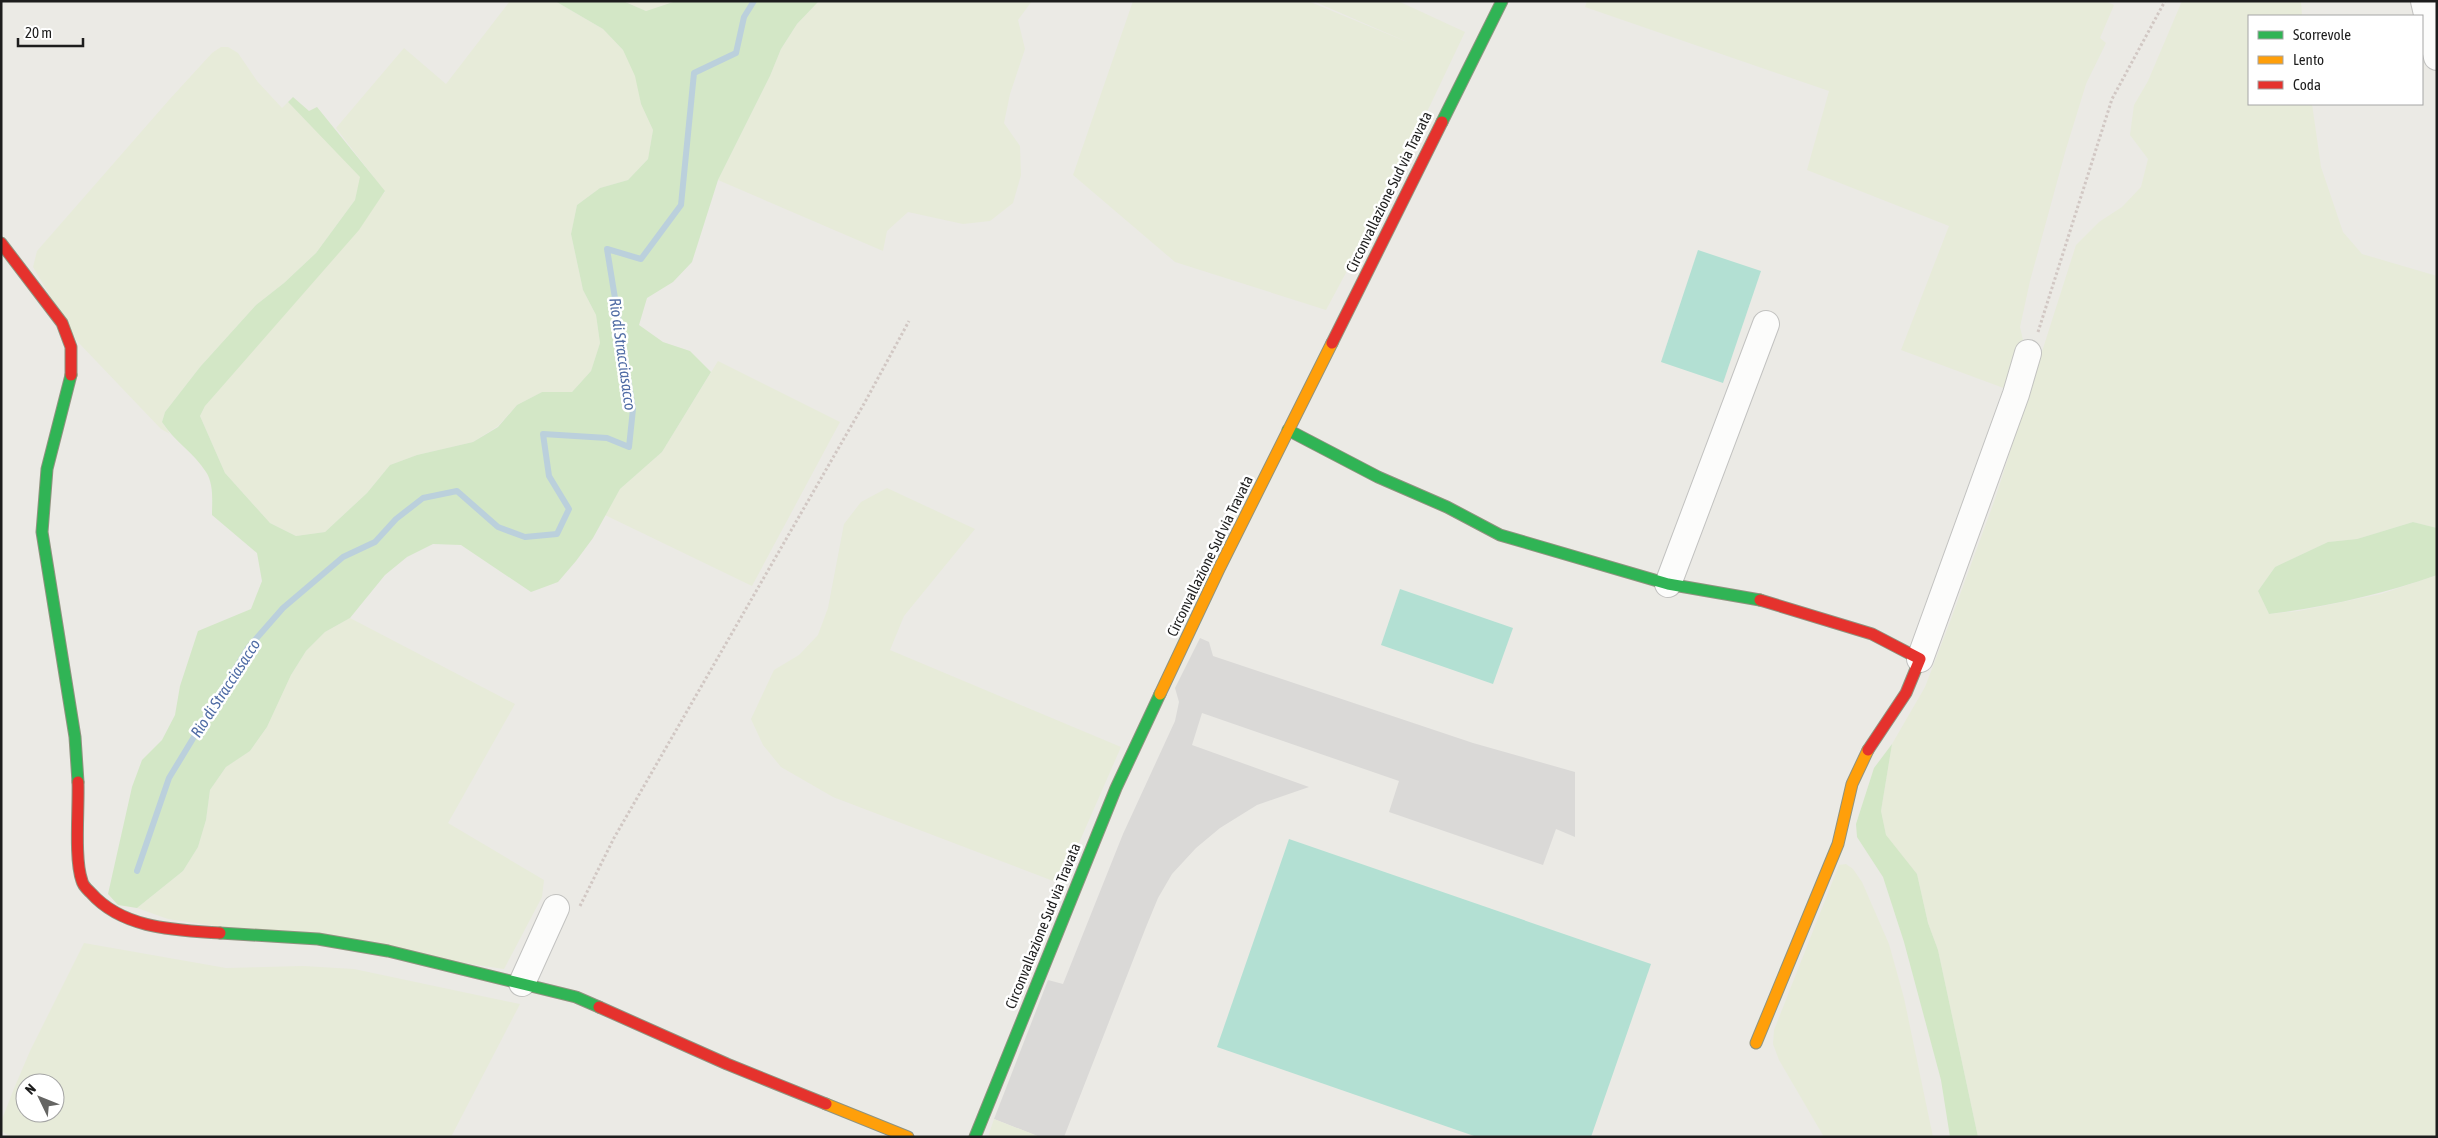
<svg xmlns="http://www.w3.org/2000/svg" width="2438" height="1138" viewBox="0 0 2438 1138" font-family="'Asap Condensed',sans-serif">
<style>
.residential{fill:#dad9d7}
.farmland{fill:#e7ebd9;fill-rule:evenodd}
.grass{fill:#d3e7c6}
.pitch{fill:#b3e0d3}
.lines{fill:none;stroke-linecap:round;stroke-linejoin:round}
.stream{stroke:#bbd0dc;stroke-width:6}
.street-casing{stroke:#c2c2c0;stroke-width:28}
.fast-casing{stroke:#8f937f;stroke-width:13}
.slow-casing{stroke:#8f937f;stroke-width:13}
.jam-casing{stroke:#8f937f;stroke-width:13}
.path{stroke:#d1c7c3;stroke-width:3;stroke-dasharray:2.5 2.5;stroke-linecap:butt}
.street{stroke:#fcfcfb;stroke-width:26}
.fast{stroke:#30b455;stroke-width:11}
.slow{stroke:#ff9f0a;stroke-width:11}
.jam{stroke:#e5322d;stroke-width:11}
.labels{text-anchor:middle;stroke-width:5;stroke-linejoin:round;paint-order:stroke}
.street-label{font-size:15px;fill:#1d1d1d;stroke:#fff}
.water-label{font-size:16px;font-style:italic;fill:#516da5;stroke:#fff}
</style>
<rect width="100%" height="100%" fill="#ebeae5"/>
<!-- residential -->
<polygon class="residential" points="1200,638 1209,642 1213,656 1473,743 1575,772 1575,837 1556,829 1543,865 1389,812 1399,781 1202,713 1192,745 1309,787 1257,805 1220,828 1196,848 1172,874 1158,898 1146,927 1064,1137 1040,1137 994,1119 1048,980 1063,984 1123,834 1175,721 1179,702 1175,688"/>
<!-- farmland -->
<g class="farmland">
<polygon points="510,1 555,1 603,29 623,50 636,76 641,104 653,130 648,159 628,180 600,188 577,205 571,234 583,290 596,315 600,343 591,371 572,392 542,392 517,405 498,426 473,442 417,455 390,465 367,493 325,532 296,536 270,523 225,473 200,416 205,406 385,192 336,128 404,48 446,84"/>
<polygon points="623,1 676,1 646,11"/>
<polygon points="819,1 1032,1 1018,20 1025,49 1010,94 1004,123 1020,146 1021,175 1013,203 990,221 963,224 908,212 887,231 883,251 718,180 770,76 781,49 797,24"/>
<polygon points="1133,1 1308,1 1412,44 1313,1 1398,1 1465,32 1386,198 1326,310 1175,262 1073,175"/>
<polygon points="1587,1 2105,1 2114,5 2100,38 2106,43 2086,84 2066,149 2030,281 2020,327 2023,340 2009,390 1901,350 1949,226 1807,170 1829,91 1585,7"/>
<polygon points="2182,1 2301,1 2302,16 2249,16 2249,104 2312,104 2321,167 2343,232 2362,254 2437,276 2437,528 2413,522 2357,539 2328,542 2275,567 2258,591 2269,614 2299,611 2381,594 2437,575 2437,1137 1978,1137 1938,950 1928,923 1917,874 1886,836 1881,811 1892,744 1925,687 1951,619 1995,499 2076,245 2099,222 2122,207 2141,187 2148,159 2130,135 2134,105 2148,81"/>
<polygon points="221,47 228,47 238,53 257,81 282,108 288,102 361,177 355,200 316,253 284,283 256,305 200,367 165,412 162,422 170,434 161,429 77,341 33,267 37,251 169,100 212,53"/>
<polygon points="718,361 840,422 752,586 605,515 620,489 662,452"/>
<polygon points="887,488 975,529 904,616 890,650 1121,747 1061,884 833,797 781,767 763,745 751,719 774,670 799,655 818,635 828,608 844,524 861,502"/>
<polygon points="350,618 515,704 448,823 544,880 542,897 504,969 168,919 137,908 183,871 198,847 206,820 210,790 226,767 250,751 267,727 291,675 306,651 325,632"/>
<polygon points="1846,864 1853,869 1862,882 1889,944 1904,998 1933,1137 1824,1137 1779,1060 1773,1044 1774,1030 1839,865"/>
<path d="M84 943 226 968 303 966 354 969 520 1004 451 1137H11L1 1131V1122L13 1091 30 1051ZM25 1083H55V1113H25Z"/>
<polygon points="994,1119 1040,1137 988,1137"/>
</g>
<!-- grass -->
<g class="grass">
<path d="M555 1H623L646 11 676 1H819L797 24 781 49 770 76 718 180 692 262 673 282 647 298 639 325 663 342 690 351 711 372 662 452 620 489 593 538 576 561 558 582 531 592 461 545 433 544 407 557 385 575 350 618 325 632 306 651 291 675 267 727 250 751 226 767 210 790 206 820 198 847 183 871 137 908 118 905 108 894 132 787 142 760 162 740 175 715 180 686 198 631 251 609 262 581 257 553 212 515C212 502 214 484 206 472 194 453 174 441 162 422L165 412 200 367 256 305 284 283 316 253 355 200 360 177 288 102 293 97 309 111 317 107 385 191 359 230 205 406 200 416 225 473 270 523 296 536 325 532 367 493 390 465 417 455 473 442 498 427 517 405 542 392H572L591 371 600 343 596 315 583 290 571 234 577 205 600 188 628 180 648 159 653 130 641 104 635 76 623 50 603 29Z"/>
<path d="M2413 522 2437 528V575C2383 594 2326 607 2269 614L2258 591 2275 567 2328 542 2357 539Z"/>
<polygon points="1892,744 1881,811 1886,835 1917,874 1928,923 1938,950 1978,1137 1950,1137 1941,1080 1904,942 1883,877 1857,837 1856,824 1874,768"/>
</g>
<!-- pitch -->
<g class="pitch">
<polygon points="1698,250 1761,271 1723,383 1661,362"/>
<polygon points="1400,589 1513,628 1493,684 1381,645"/>
<polygon points="1289,839 1651,964 1591,1137 1477,1137 1217,1047"/>
</g>
<g class="lines">
<!-- stream -->
<polyline class="stream" points="137,871 169,778 248,648 283,608 343,557 375,542 396,519 423,498 457,491 498,527 525,537 557,534 569,509 549,476 543,434 607,438 629,447 633,409 607,249 641,259 681,205 694,73 736,53 744,17 754,1"/>
<!-- street casing -->
<g class="street-casing">
<g id="street">
<polyline points="2424,1 2437,57"/>
<polyline points="1668,584 1766,324"/>
<polyline points="1920,659 2016,394 2028,353"/>
<polyline points="522,983 556,908"/>
</g>
</g>
<!-- fast casing -->
<g class="fast-casing">
<g id="fast">
<polyline points="1442,122 1502,1"/>
<polyline points="71,375 47,469 42,532 75,737 78,782"/>
<polyline points="1288,430 1378,477 1447,507 1500,535 1668,584 1760,600"/>
<polyline points="220,933 318,939 388,951 576,997 599,1007"/>
<polyline points="975,1137 1116,788 1160,694"/>
</g>
</g>
<!-- slow casing -->
<g class="slow-casing">
<g id="slow">
<polyline points="1160,694 1220,567 1332,343"/>
<polyline points="1756,1043 1838,844 1852,784 1868,750"/>
<polyline points="826,1104 908,1137"/>
</g>
</g>
<!-- jam casing -->
<g class="jam-casing">
<g id="jam">
<polyline points="1,243 62,323 71,347 71,375"/>
<polyline points="1332,343 1442,122"/>
<polyline points="1760,600 1872,634 1920,659 1906,693 1868,750"/>
<path d="M78 782C79 808 74 859 82 881 83 886 88 890 91 893 123 929 175 930 220 933"/>
<polyline points="599,1007 727,1064 826,1104"/>
</g>
</g>
<!-- path -->
<g class="path">
<polyline points="2038,332 2112,99 2165,1"/>
<polyline points="580,906 614,838 865,402 909,321"/>
</g>
<!-- street -->
<use href="#street" class="street"/>
<!-- fast -->
<use href="#fast" class="fast"/>
<!-- slow -->
<use href="#slow" class="slow"/>
<!-- jam -->
<use href="#jam" class="jam"/>
</g>
<g class="labels">
<!-- street labels -->
<g class="street-label">
<text transform="translate(1389 192) rotate(-64)" y="5">Circonvallazione Sud via Travata</text>
<text transform="translate(1210 556) rotate(-64)" y="5">Circonvallazione Sud via Travata</text>
<text transform="translate(1043 926) rotate(-68)" y="5">Circonvallazione Sud via Travata</text>
</g>
<!-- water labels -->
<g class="water-label">
<text transform="translate(623 354) rotate(82)" y="6">Rio di Stracciasacco</text>
<text transform="translate(225 688) rotate(-57)" y="6">Rio di Stracciasacco</text>
</g>
</g>
<!-- border -->
<rect width="2438" height="1138" fill="none" stroke="#1d1d1d" stroke-width="5"/>
<!-- legend -->
<rect x="2248" y="15" width="175" height="90" fill="#ffffff" stroke="#a5a5a5"/>
<rect x="2258" y="31" width="25" height="8" fill="#30b455" stroke="#a5a5a5"/>
<text x="2293" y="40" font-size="15" fill="#1d1d1d">Scorrevole</text>
<rect x="2258" y="56" width="25" height="8" fill="#ff9f0a" stroke="#a5a5a5"/>
<text x="2293" y="65" font-size="15" fill="#1d1d1d">Lento</text>
<rect x="2258" y="81" width="25" height="8" fill="#e5322d" stroke="#a5a5a5"/>
<text x="2293" y="90" font-size="15" fill="#1d1d1d">Coda</text>
<!-- north arrow -->
<g transform="translate(40 1098) rotate(313)"><circle r="24" fill="#ffffff" stroke="#a5a5a5"/>
<path d="M0-4L9 19L0 12L-9 19Z" fill="#656563"/>
<text y="-8" font-size="14" font-weight="bold" text-anchor="middle" fill="#1d1d1d">N</text>
</g>
<!-- scale -->
<path d="M18 38v8h65v-8" fill="none" stroke="#1d1d1d" stroke-width="2.5"/>
<text x="25" y="38" font-size="15" fill="#1d1d1d" stroke="#ffffff" stroke-width="4" paint-order="stroke">20 m</text>
</svg>
